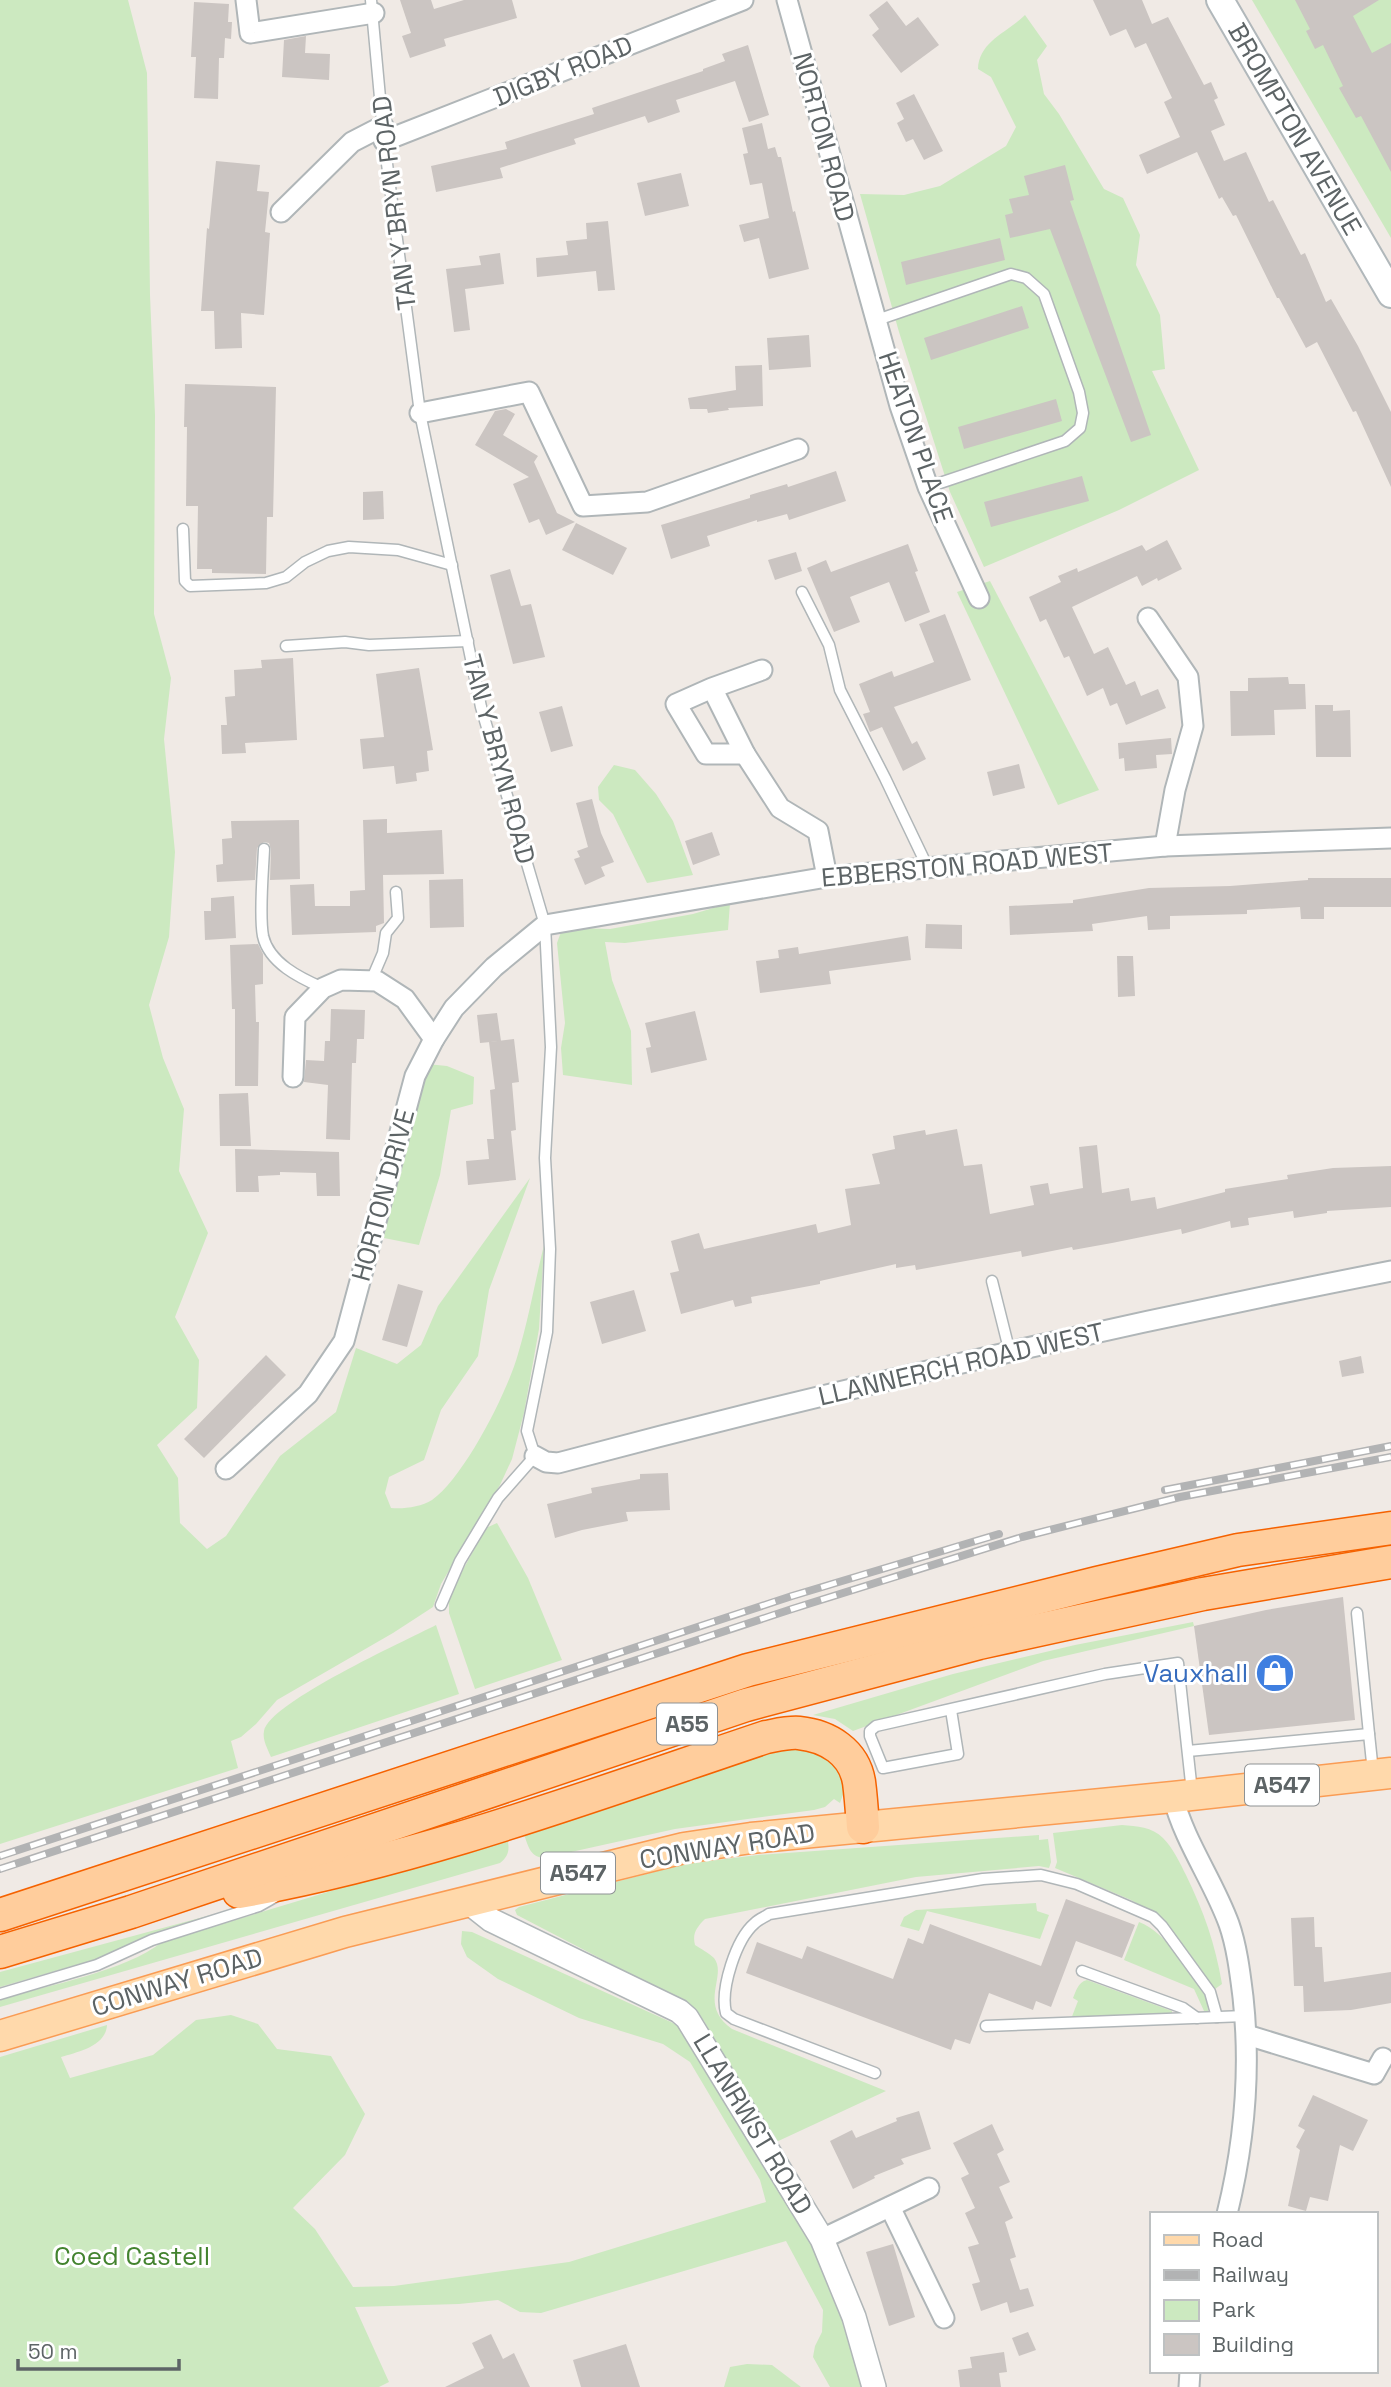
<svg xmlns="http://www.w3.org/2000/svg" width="1391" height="2387" viewBox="0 0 1391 2387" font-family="'Space Grotesk',sans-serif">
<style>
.green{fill:#cce9c0}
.building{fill:#cbc5c2}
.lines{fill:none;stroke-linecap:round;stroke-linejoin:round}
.service-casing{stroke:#b0b6b8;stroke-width:13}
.minor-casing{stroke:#b0b6b8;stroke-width:23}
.tertiary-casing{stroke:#b0b6b8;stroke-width:26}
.secondary-casing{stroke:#b1b8bb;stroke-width:30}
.primary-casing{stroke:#fa9c54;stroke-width:33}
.trunk-casing{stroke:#f56200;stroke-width:35}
.service{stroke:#fff;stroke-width:10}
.minor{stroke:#fff;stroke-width:19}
.tertiary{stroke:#fff;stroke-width:23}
.secondary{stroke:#fff;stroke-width:26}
.primary{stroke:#ffd9ab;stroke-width:30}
.trunk{stroke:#ffcd9c;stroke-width:32}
.rail-casing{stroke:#b2b3b4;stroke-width:8}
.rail{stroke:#fff;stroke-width:5;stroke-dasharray:16;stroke-linecap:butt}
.labels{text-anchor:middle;stroke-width:6;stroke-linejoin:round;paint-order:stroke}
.shield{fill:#fff;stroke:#8e9294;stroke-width:2}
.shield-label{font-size:24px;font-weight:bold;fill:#5d6466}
.street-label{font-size:26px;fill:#5d6466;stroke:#fff}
.shop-label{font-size:26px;fill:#366cbe;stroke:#fff;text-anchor:end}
.park-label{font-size:26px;fill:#43832f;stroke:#fff}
</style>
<rect width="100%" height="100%" fill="#f0eae5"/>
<!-- green -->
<g class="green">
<path d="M0 0H128L147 73 150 295 155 415 154 614 171 678 164 739 175 852 169 937 149 1005 163 1058 184 1109 179 1171 208 1233 175 1317 199 1360 197 1408 157 1445 178 1478 180 1523 207 1549 226 1536 280 1456 336 1412 356 1348 397 1364 421 1345 438 1306 530 1178 489 1290 478 1356 441 1410 424 1460 389 1477 385 1493 391 1508C404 1509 421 1507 432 1500 464 1478 508 1391 518 1354 529 1318 535 1281 544 1245L539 1329 524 1413 512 1459 500 1485 441 1584 433 1607 393 1633 277 1700 256 1724 241 1737 231 1741 238 1768 0 1844Z"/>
<polygon points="1252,0 1391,0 1391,238"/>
<path d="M1025 15 1047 46 1037 60 1044 94 1059 114 1104 189 1123 198 1140 235 1136 265 1160 315 1165 369 1152 371 1199 470 1119 510 984 567 950 492 899 332 860 194 904 195 940 186 1006 146 1016 127 991 77 978 69C979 41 1007 33 1025 15Z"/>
<polygon points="990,581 1099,790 1058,805 957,592"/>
<polygon points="614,765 635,770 656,794 673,821 693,875 647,883 613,814 599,800 598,787"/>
<polygon points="730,903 728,930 625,943 605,942 612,980 631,1031 632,1085 563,1075 561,1048 565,1023 557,943 561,932 578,928 610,929 693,914"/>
<polygon points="427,1064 447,1066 474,1077 473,1104 451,1110 440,1175 419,1245 379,1237"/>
<polygon points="497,1523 528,1578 562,1660 475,1689 449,1613 449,1595 486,1528"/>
<polygon points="1193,1622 1194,1626 1043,1661 853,1731 835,1719 813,1715 953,1674 1075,1645"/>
<path d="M436 1625 459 1694 271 1757C268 1750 262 1739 264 1731 270 1702 405 1641 436 1625Z"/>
<path d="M777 1746 814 1748 840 1767 846 1786 840 1803 834 1799 825 1807 814 1810 675 1829 544 1858C529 1857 528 1844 523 1832Z"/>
<path d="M1122 1825C1137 1826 1152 1827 1163 1838 1173 1848 1180 1863 1186 1875 1204 1912 1215 1943 1222 1984L1215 1989 1164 1919 1131 1900 1055 1868 1057 1862 1053 1833Z"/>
<path d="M1039 1835V1840L1048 1839 1051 1862 1049 1868 1039 1866 916 1877 705 1919C697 1927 692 1933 695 1945 701 1949 709 1953 714 1958 728 1976 697 2004 732 2029L886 2091 774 2143 704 2021 690 2005 517 1915 515 1910 519 1907 685 1864 758 1855Z"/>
<path d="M507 1838C510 1849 509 1856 500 1863L0 2007V1999C46 1986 126 1971 162 1942Z"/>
<polygon points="1036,1903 1037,1911 1049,1915 1040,1939 927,1911 919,1931 900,1926 904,1917 916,1910"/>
<polygon points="244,1906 144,1937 111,1955 0,1987 0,1972"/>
<path d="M1139 1922C1167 1932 1190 1974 1207 1998L1208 2011H1204L1194 1989 1124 1960Z"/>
<path d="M462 1931 472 1932 673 2023 684 2031 803 2226 823 2265 868 2387H830L813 2357 815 2346 822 2332 823 2310 786 2241 541 2313 520 2312 498 2300 459 2304 355 2307 389 2382 379 2387H0V2057L107 2025C106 2046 78 2052 61 2057L70 2078 153 2055 196 2020 231 2015 258 2024 277 2049 331 2056 365 2114 345 2155 293 2208 315 2229 353 2287 394 2286 569 2262 766 2202 760 2180 690 2062 663 2044 579 2018 498 1979 467 1957 461 1944Z"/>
<path d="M1087 1980 1172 2011V2016L1071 2019 1078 2001 1073 1998C1076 1991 1078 1982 1087 1980Z"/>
<polygon points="747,2364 772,2365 801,2387 724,2387 730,2367"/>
</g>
<!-- building -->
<g class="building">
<polygon points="400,0 431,0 434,9 464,0 512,0 517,18 444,39 446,46 410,58 402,36 411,33"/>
<polygon points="1093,0 1142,0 1152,24 1168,17 1204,85 1211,82 1218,98 1214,100 1225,125 1211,131 1224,161 1246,152 1269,202 1273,200 1301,255 1305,253 1326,302 1331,299 1358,346 1391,412 1391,487 1356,411 1353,412 1317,342 1306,348 1279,298 1277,298 1236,215 1233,216 1222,197 1219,199 1197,152 1147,174 1139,155 1180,137 1164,102 1172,98 1146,43 1135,48 1126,29 1110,36"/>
<polygon points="1295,0 1379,0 1353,16 1372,53 1391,43 1391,172 1361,116 1356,118 1339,88 1343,86 1323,45 1315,49 1306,31 1310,29"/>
<polygon points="887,1 906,26 918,17 939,45 901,73 872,35 879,29 869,15"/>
<polygon points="194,2 229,4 228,22 232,22 231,39 225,38 224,58 219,58 218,99 194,98 196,57 191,57"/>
<polygon points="306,36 305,53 330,54 329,80 282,77 284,40"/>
<polygon points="748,45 769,115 749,122 735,81 676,100 680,112 648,123 645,116 574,139 576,144 500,168 503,178 436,192 431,166 507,149 505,142 594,114 592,108 703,71 703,69 725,61 722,54"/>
<polygon points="914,94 943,151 924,160 913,139 906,142 897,123 904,119 896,103"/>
<polygon points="762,123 768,149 775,147 778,157 781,157 793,212 795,211 809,269 769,279 759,238 744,242 739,225 769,218 762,183 750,185 743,154 748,153 742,128"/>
<polygon points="216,161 260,165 257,191 269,192 265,232 270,233 264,315 241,313 242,348 215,349 214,311 201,311 207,228 209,229"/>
<polygon points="1065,165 1074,200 1070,201 1151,435 1131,442 1050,229 1010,238 1005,215 1013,213 1009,199 1029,195 1024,176"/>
<polygon points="681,173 689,206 645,216 637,183"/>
<polygon points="608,221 615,290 598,291 596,271 537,277 536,258 568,255 566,241 587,239 586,223"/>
<polygon points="1000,238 1005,260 906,285 901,262"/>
<polygon points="500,253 504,284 465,289 470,330 454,332 446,269 481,265 479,256"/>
<polygon points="1022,306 1029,328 931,360 924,338"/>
<polygon points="809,335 811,367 769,370 767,338"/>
<polygon points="762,365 763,406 728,408 729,410 708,413 707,409 690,409 688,398 736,390 735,366"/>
<polygon points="185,384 276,387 273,517 267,517 266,574 212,573 212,569 197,569 198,506 186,506 187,427 184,427"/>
<polygon points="1056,399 1062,421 964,449 958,427"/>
<polygon points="506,409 515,414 503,435 538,456 534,462 557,513 575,522 546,535 539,519 529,523 513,484 529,477 475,445 495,411"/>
<polygon points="836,471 846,501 789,520 787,514 757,522 757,520 707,536 710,546 671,559 661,525 750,498 750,495 787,484 788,487"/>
<polygon points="1082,476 1089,501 991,527 984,502"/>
<polygon points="383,491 384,519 363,520 363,492"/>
<polygon points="576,523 627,548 613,575 562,550"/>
<polygon points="1167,540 1182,569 1158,581 1157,578 1142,586 1137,576 1072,607 1094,654 1108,647 1126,685 1135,681 1141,696 1158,689 1166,708 1126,725 1117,703 1110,706 1103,688 1087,696 1069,656 1064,658 1046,619 1040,622 1029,597 1061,582 1058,576 1077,568 1078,572 1142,545 1146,551"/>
<polygon points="908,544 918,571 915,572 930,612 905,622 889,582 850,597 860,622 834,632 807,568 826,560 831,572"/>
<polygon points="796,552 802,571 775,580 768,560"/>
<polygon points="510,569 521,606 531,604 545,657 513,664 490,575"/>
<polygon points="945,614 971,680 894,707 912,744 917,741 926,759 903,771 882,727 870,732 863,714 870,712 859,684 892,671 894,677 934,662 919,624"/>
<polygon points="293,658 297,740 245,743 246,753 222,754 221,725 227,725 225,697 235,696 234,670 262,668 261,660"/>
<polygon points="419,668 433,750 427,751 429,771 416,773 417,781 396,784 394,766 363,769 360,739 384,737 376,674"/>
<polygon points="1288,677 1289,684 1305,684 1306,709 1274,710 1275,735 1231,736 1230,691 1248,691 1248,678"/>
<polygon points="1315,705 1333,705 1333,711 1350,710 1351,757 1316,757"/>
<polygon points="562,706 573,746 551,752 539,712"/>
<polygon points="1171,738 1172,754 1156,755 1157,768 1125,771 1124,758 1119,759 1118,743"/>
<polygon points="1019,764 1025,788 993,796 987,772"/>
<polygon points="592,799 601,833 614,862 601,867 605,876 585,885 574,859 580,857 577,851 588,847 576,803"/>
<polygon points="387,819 387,833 442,830 444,874 383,875 384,923 376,926 376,932 292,935 290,885 314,884 315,906 350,906 350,891 365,890 363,820"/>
<polygon points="299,820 300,879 270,880 271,849 269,843 264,842 257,848 255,880 217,882 216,865 223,864 222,839 232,838 231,821"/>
<polygon points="712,832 720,855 693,865 685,841"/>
<polygon points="1308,878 1391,878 1391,907 1324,907 1324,919 1301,919 1300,907 1247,910 1247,914 1170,916 1170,929 1148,930 1147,916 1092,924 1093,931 1010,935 1009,906 1073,903 1073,900 1149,888 1230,886 1308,880"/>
<polygon points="463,879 464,927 430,928 429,880"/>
<polygon points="234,896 236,938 205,940 204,911 211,911 211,898"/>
<polygon points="926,924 962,925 962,949 925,948"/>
<polygon points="908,936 911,960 829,971 831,984 760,993 756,961 779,958 778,950 798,947 799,954"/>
<polygon points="258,944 263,954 263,984 255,985 256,1022 259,1022 258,1086 235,1086 235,1009 232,1009 230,945"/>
<polygon points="1117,956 1133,956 1135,996 1118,997"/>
<polygon points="331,1009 365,1010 364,1039 357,1039 356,1063 352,1063 350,1140 326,1139 328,1085 304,1082 306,1060 324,1061 325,1041 330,1041"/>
<polygon points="695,1011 707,1060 651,1073 646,1048 651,1047 645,1023"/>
<polygon points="497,1013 501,1041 480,1043 477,1015"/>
<polygon points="514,1039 519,1082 512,1083 516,1130 511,1131 516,1180 468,1185 466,1161 489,1159 487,1139 494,1139 490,1090 495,1089 489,1042"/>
<polygon points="248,1093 251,1146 220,1146 219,1094"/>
<polygon points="957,1129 964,1166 982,1164 990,1214 1034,1205 1030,1186 1048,1183 1050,1194 1083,1188 1079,1147 1097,1145 1102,1193 1129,1188 1131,1201 1155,1197 1157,1209 1225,1192 1225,1189 1288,1179 1287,1175 1333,1168 1391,1166 1391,1207 1327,1211 1327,1213 1294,1218 1293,1211 1248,1218 1249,1225 1231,1228 1230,1221 1182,1234 1181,1229 1112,1243 1073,1250 1072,1247 1022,1257 1021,1251 916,1270 915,1265 896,1268 896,1264 820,1281 820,1284 751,1297 752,1303 735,1307 733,1300 681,1314 670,1273 679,1271 671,1241 699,1233 704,1249 816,1224 818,1233 851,1225 845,1189 880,1184 872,1154 895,1149 893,1136 925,1130 926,1135"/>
<polygon points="235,1149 339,1152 340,1196 317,1196 316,1173 280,1172 280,1175 258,1176 259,1192 236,1192"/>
<polygon points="398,1284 423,1291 407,1347 382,1340"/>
<polygon points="634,1290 646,1331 602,1344 590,1302"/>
<polygon points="266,1355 286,1375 204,1458 184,1439"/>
<polygon points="1361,1356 1364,1373 1342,1377 1339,1361"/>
<polygon points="668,1473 670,1510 626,1512 628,1521 582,1530 555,1538 547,1504 592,1493 591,1488 640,1479 640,1474"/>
<polygon points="1343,1597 1355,1720 1209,1735 1194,1626 1266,1610"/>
<polygon points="1066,1899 1135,1925 1122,1958 1076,1941 1051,2007 1036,2001 1033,2010 989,1993 970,2044 955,2039 951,2050 746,1973 757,1942 802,1959 807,1946 893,1979 908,1938 923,1944 930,1924 1041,1966"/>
<polygon points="1314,1917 1315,1947 1322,1947 1324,1982 1391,1972 1391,2003 1351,2010 1304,2012 1303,1986 1294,1986 1291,1918"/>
<polygon points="1313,2095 1368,2120 1353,2151 1340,2145 1328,2201 1310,2197 1306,2211 1288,2206 1300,2150 1296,2147 1305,2130 1298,2126"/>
<polygon points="919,2111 931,2149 901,2159 904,2164 874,2176 875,2178 853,2189 830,2141 852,2130 856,2138 897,2121 896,2118"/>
<polygon points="992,2124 1004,2150 997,2154 1010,2182 999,2187 1013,2218 1005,2222 1016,2257 1010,2259 1020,2290 1028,2288 1034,2306 1010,2313 1007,2302 981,2311 972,2284 980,2282 968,2247 979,2244 965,2213 975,2208 961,2178 969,2174 953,2143"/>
<polygon points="893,2244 915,2317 889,2326 866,2252"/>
<polygon points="1028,2332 1036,2350 1019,2356 1012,2338"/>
<polygon points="491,2334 503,2359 514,2353 530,2387 445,2387 484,2368 472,2343"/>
<polygon points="626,2344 640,2387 581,2387 573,2360"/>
<polygon points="1004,2352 1007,2372 999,2373 1001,2387 960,2387 958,2370 972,2368 970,2357"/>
</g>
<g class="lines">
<!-- service casing -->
<g class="service-casing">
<g id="service">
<polyline points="371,0 384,141 420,413 481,707 545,925 551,1047 545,1158 550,1249 547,1332 527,1431 535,1456 498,1498 460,1561 441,1605"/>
<polyline points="877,320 1011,274 1026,278 1044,294 1079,392 1083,413 1080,428 1065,441 928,487"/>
<polyline points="183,529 185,581 190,586 266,583 286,577 305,562 328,551 349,547 398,550 452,565"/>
<polyline points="802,592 829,645 840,690 885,778 928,868"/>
<polyline points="286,646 345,642 369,645 468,641"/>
<path d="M264 849C263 872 259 915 263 936 269 963 300 978 323 988"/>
<polyline points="371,981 383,953 386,933 398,918 396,892"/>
<polyline points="992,1281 1010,1353"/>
<polyline points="1357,1613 1369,1734"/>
<polyline points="951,1710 958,1754 883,1768 870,1736 870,1731 876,1726 1105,1674 1178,1663 1192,1792"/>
<polyline points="1188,1751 1369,1734 1373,1772"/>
<polyline points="1082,1971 1183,2008 1197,2018"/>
<polyline points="0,1994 97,1965 152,1940 259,1906 275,1897"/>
<polyline points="986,2026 1245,2016"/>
<path d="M875 2073 734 2019 726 2013C720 1989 736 1939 755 1923 759 1919 765 1917 769 1914L983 1879 1041 1875 1077 1884 1153 1917 1162 1926 1210 1992 1217 2017"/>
</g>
</g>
<!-- minor casing -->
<g class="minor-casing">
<g id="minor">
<polyline points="246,0 250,33 374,13"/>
<polyline points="787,0 900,406 928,487 979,598"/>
<polyline points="384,141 743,0"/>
<polyline points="281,212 352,142 383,126"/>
<polyline points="420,413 529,392 583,506 647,502 798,449"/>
<polyline points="1148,618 1188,677 1193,726 1175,790 1165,846"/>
<polyline points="712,688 745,754 706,754 676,704 712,688 762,670"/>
<polyline points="745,754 780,808 818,831 827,877"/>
<polyline points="293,1077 295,1017 323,988 341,980 377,981 405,999 434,1039"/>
<path d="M535 1456 546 1462 558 1463C833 1390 1112 1326 1391 1271"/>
<polyline points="226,1469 308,1394 344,1341 415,1076 434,1039 454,1008 494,967 545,925 827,877 1165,846 1391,838"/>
<path d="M1173 1797C1185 1843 1213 1880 1229 1924 1237 1947 1240 1973 1243 1997 1251 2071 1245 2141 1227 2214"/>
<polyline points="1247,2035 1374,2074 1383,2058"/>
<polyline points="890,2207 944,2318"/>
<polyline points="822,2239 929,2188"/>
<polyline points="1189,2387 1190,2371"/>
</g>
</g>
<!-- tertiary casing -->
<g class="tertiary-casing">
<polyline id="tertiary" points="467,1901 491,1920 679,2011 687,2018 822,2239 854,2317 874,2387"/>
</g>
<!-- secondary casing -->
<g class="secondary-casing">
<polyline id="secondary" points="1220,0 1391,294"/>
</g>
<!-- primary casing -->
<g class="primary-casing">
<polyline id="primary" points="0,2036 345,1932 684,1848 751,1838 1173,1797 1391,1773"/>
</g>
<!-- trunk casing -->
<g class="trunk-casing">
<g id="trunk">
<path d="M239 1892C419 1860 593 1795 766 1737 777 1735 789 1732 799 1733 828 1736 854 1752 859 1782 861 1797 862 1812 863 1827"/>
<polyline points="0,1915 748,1670 1097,1583 1238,1550 1391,1528"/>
<polyline points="0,1952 131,1912 746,1705 979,1643 1203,1594 1391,1562"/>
</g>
</g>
<!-- service -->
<use href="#service" class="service"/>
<!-- minor -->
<use href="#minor" class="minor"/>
<!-- tertiary -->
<use href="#tertiary" class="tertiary"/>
<!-- secondary -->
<use href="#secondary" class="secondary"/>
<!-- primary -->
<use href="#primary" class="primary"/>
<!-- trunk -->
<use href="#trunk" class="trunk"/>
<!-- rail casing -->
<g class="rail-casing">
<g id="rail">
<polyline points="1165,1490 1391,1446"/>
<polyline points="0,1856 792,1596 999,1534"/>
<polyline points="0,1869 792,1609 1022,1537 1180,1497 1391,1457"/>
</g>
</g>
<!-- rail -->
<use href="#rail" class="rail"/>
</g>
<!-- icons -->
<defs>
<g id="shop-disc" transform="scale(2.0125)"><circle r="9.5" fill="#3f7fe0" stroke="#fff"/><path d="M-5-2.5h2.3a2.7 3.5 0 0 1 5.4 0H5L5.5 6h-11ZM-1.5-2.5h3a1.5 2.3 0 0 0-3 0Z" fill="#fff"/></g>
</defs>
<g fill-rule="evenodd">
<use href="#shop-disc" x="1275" y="1673"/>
</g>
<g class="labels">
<!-- shield labels -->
<g class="shield">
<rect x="657" y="1703.5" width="60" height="41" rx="5"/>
<rect x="1245" y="1764.5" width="74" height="41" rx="5"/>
<rect x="541" y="1852.5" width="74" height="41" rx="5"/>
</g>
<g class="shield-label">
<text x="687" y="1732">A55</text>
<text x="1282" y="1793">A547</text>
<text x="578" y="1881">A547</text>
</g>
<!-- street labels -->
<g class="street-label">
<text transform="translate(563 71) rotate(-22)" y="9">DIGBY ROAD</text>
<text transform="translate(1295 129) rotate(60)" y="9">BROMPTON AVENUE</text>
<text transform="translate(824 137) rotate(75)" y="9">NORTON ROAD</text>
<text transform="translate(394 203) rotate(-97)" y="9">TAN Y BRYN ROAD</text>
<text transform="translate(916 437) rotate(71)" y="9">HEATON PLACE</text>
<text transform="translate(499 759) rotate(75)" y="9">TAN Y BRYN ROAD</text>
<text transform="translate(967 865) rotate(-5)" y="9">EBBERSTON ROAD WEST</text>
<text transform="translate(383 1195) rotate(-75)" y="9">HORTON DRIVE</text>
<text transform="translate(961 1364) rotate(-13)" y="9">LLANNERCH ROAD WEST</text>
<text transform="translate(727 1846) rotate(-9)" y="9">CONWAY ROAD</text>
<text transform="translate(177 1982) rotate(-17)" y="9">CONWAY ROAD</text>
<text transform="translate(753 2124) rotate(59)" y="9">LLANRWST ROAD</text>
</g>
<!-- shop labels -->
<g class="shop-label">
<text x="1248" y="1682">Vauxhall</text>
</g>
<!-- park labels -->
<g class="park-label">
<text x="132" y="2265">Coed Castell</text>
</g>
</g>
<!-- legend -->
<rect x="1150" y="2212" width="228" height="161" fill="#ffffff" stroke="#bec1c2" stroke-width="2"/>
<rect x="1164" y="2235" width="35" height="10" fill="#ffd9ab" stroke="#bec1c2" stroke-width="2"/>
<text x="1212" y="2247" font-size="21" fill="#5d6466">Road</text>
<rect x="1164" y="2270" width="35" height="10" fill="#b2b3b4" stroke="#bec1c2" stroke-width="2"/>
<text x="1212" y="2282" font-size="21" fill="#5d6466">Railway</text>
<rect x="1164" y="2300" width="35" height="21" fill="#cce9c0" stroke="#bec1c2" stroke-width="2"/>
<text x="1212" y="2317" font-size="21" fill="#5d6466">Park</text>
<rect x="1164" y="2334" width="35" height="21" fill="#cbc5c2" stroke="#bec1c2" stroke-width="2"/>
<text x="1212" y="2352" font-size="21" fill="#5d6466">Building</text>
<!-- scale -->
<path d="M18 2359v10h161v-10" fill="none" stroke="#5d6466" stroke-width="3.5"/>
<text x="28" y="2359" font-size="21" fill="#5d6466" stroke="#ffffff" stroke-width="5" paint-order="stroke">50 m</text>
</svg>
